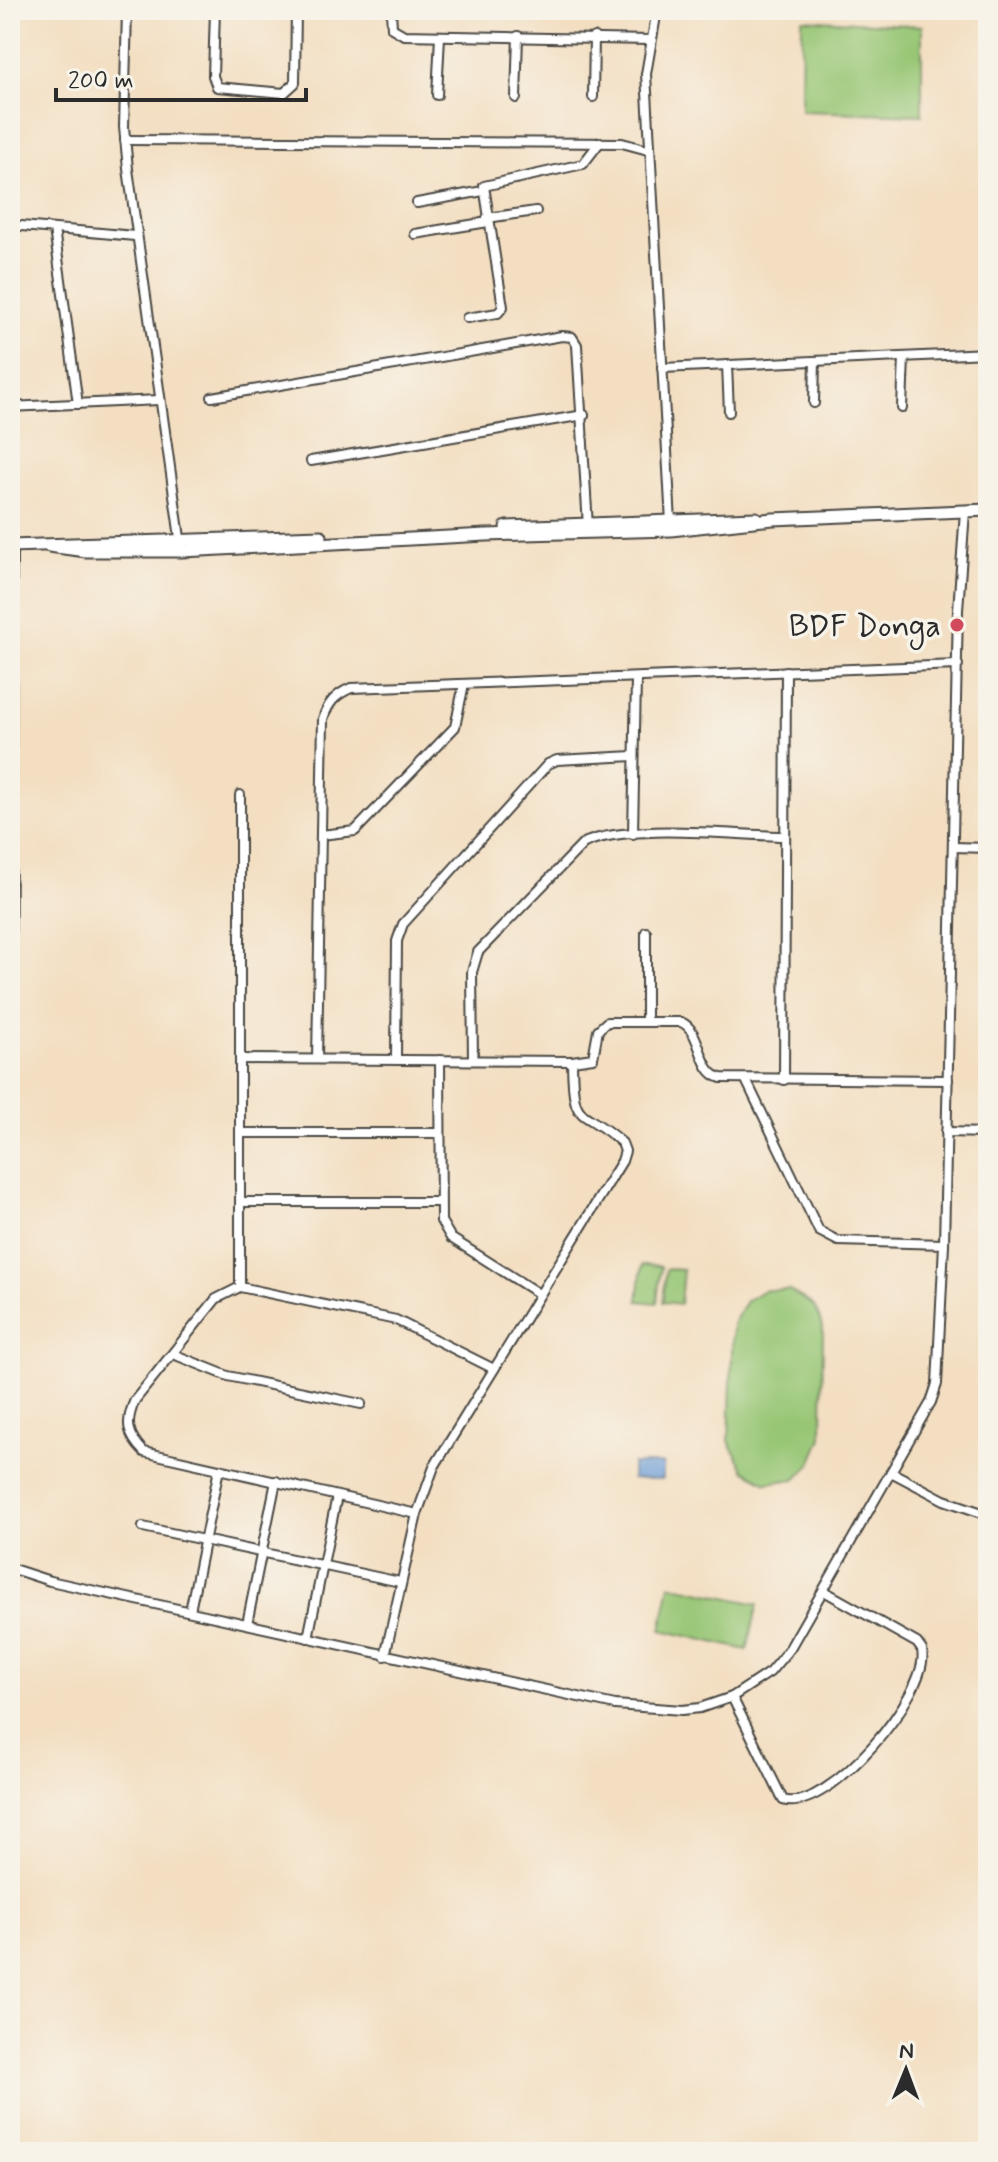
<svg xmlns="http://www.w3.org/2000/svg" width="998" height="2162" viewBox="0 0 998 2162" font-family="Mynerve,sans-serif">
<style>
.green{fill:#97c675;stroke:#617850;stroke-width:2}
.water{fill:#6d9dd6;stroke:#4c6480;stroke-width:2}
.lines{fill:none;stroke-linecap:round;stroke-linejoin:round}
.street-casing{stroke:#494642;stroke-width:12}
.secondary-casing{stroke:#494642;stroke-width:15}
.street{stroke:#fff;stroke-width:8}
.secondary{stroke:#fff;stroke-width:11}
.poi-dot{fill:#d1495b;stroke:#f7f3e8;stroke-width:3}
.labels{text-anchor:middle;stroke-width:7;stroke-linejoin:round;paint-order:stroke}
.poi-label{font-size:32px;fill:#2b2b2b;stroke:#f7f3e8;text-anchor:end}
</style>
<rect width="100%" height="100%" fill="#f7f3e8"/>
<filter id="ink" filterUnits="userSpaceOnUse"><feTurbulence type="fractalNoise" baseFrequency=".0125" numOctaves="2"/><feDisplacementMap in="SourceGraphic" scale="16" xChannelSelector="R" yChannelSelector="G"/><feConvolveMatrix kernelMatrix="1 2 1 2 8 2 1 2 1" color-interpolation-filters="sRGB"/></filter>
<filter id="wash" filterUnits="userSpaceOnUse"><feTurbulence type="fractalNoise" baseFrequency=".006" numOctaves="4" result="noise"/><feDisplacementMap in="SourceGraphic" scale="32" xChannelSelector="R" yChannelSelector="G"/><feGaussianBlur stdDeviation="1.8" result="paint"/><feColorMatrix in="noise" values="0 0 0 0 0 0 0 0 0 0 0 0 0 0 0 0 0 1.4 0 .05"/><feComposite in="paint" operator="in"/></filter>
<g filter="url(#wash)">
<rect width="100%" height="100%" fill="#f3dec1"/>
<!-- green -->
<g class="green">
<polygon points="802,19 922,26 922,115 801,111"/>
<polygon points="642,1265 661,1266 657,1303 638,1301"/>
<polygon points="666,1269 683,1270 680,1304 663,1302"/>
<polygon points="764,1290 789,1290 814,1306 823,1327 822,1438 810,1466 795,1479 767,1483 745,1471 729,1441 733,1324 746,1301"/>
<polygon points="670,1585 758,1604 747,1650 661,1630"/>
</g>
<!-- water -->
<rect class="water" x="632" y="1464" width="31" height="15"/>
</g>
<g filter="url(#ink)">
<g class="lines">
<!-- street casing -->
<g class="street-casing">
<g id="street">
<polyline points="127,10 124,127 128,169 181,545"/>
<polyline points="215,10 213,76 217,87 284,93 295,83 296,10"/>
<polyline points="391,10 392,28 404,35 650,40"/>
<polyline points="657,10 646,74 671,523"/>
<polyline points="986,10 988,63"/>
<polyline points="437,95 440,36"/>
<polyline points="593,97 594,37"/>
<polyline points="516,98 518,36"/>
<polyline points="125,140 622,143 648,150"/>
<polyline points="417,203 483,191"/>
<polyline points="487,218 536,211"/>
<polyline points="10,225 135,236"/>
<polyline points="54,229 78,404"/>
<polyline points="415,234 488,222"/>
<polyline points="467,318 498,313 503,307 484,186 583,164 600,142"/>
<polyline points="727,365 729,412"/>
<polyline points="662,368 988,353"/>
<polyline points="212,397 562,336 572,337 577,345 588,527"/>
<polyline points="814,403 815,361"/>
<polyline points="10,407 159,400"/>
<polyline points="902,408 904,357"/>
<polyline points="311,461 584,415"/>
<polyline points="633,834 636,679"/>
<polyline points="321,835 355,831 455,727 464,684"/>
<polyline points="953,847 988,848"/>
<polyline points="646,1022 646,932"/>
<path d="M241 1059 572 1061 593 1058 598 1030 607 1022H681C703 1031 697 1071 721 1078L948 1080"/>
<path d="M317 1059 323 719C328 703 335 695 351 688L958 665"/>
<polyline points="396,1059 397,941 403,924 548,764 557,760 634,756"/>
<polyline points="440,1060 441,1221 451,1238 539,1294"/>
<path d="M473 1060 472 972 478 952 584 843C628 823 732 835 784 836"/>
<polyline points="10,1071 12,546"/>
<polyline points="746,1080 819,1231 838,1241 944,1244"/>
<polyline points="784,1080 786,671"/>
<polyline points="946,1132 988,1133"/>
<polyline points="241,1133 439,1133"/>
<polyline points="241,1202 438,1202"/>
<polyline points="240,1287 240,795"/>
<polyline points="173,1354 228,1376 361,1404"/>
<polyline points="891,1472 944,1500 988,1515"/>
<path d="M417 1514 144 1452C127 1435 125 1422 135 1400L216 1299 240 1287 396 1320 494 1369"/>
<polyline points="143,1527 400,1582"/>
<polyline points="10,1568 50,1581 615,1705 682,1710 700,1708 732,1697 770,1672 790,1648 931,1402 937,1384 944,1244 958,610 965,511"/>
<polyline points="190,1611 219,1469"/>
<polyline points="247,1624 276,1481"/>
<polyline points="308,1638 337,1496"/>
<path d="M385 1656 417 1514 434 1467 622 1161 625 1151 622 1143C579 1104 573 1129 572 1061"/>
<path d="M732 1697 783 1800C827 1815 931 1692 922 1650L917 1643 824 1591"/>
</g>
</g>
<!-- secondary casing -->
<g class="secondary-casing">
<g id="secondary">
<polyline points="506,527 756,518"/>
<polyline points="10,546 321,536"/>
<polyline points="49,546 86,551 182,551 486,535 671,530 773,519 988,510"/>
</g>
</g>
<!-- street -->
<use href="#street" class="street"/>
<!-- secondary -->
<use href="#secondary" class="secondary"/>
</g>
</g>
<!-- markers -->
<circle class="poi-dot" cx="957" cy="625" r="8"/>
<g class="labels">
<!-- poi labels -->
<g class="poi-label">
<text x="941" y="636">BDF Donga</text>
</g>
</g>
<!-- margin -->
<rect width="998" height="2162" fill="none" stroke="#f7f3e8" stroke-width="40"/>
<!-- north arrow -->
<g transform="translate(906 2070) rotate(1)" stroke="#f7f3e8" stroke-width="6" paint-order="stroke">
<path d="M0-6L14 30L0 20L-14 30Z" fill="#2b2b2b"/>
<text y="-12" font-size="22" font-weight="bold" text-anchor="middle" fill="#2b2b2b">N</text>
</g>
<!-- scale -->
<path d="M56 88v12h250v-12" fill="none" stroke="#2b2b2b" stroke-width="4"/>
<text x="68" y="88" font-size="24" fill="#2b2b2b" stroke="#f7f3e8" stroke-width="6" paint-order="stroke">200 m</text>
</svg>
